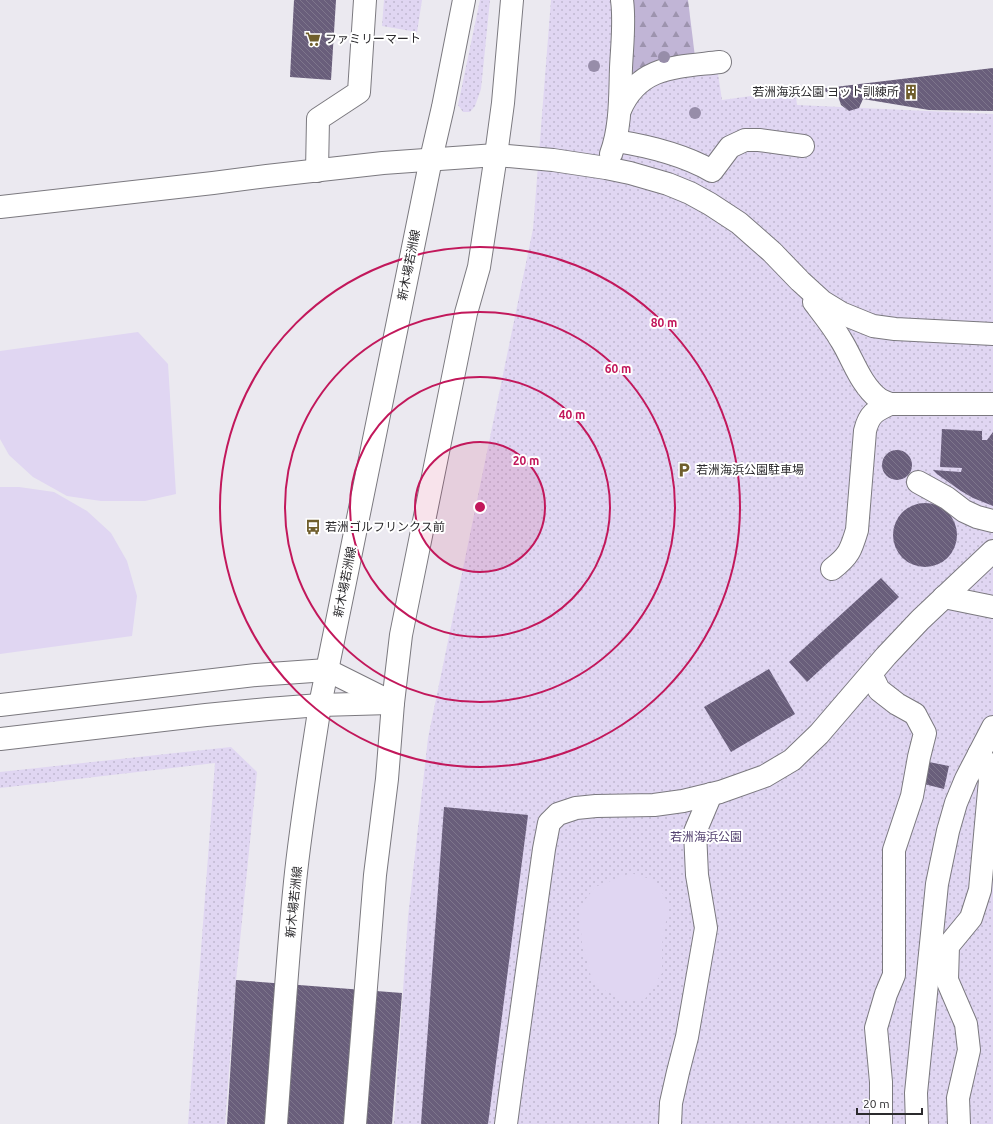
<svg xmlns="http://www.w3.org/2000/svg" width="993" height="1124" viewBox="0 0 993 1124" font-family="Ubuntu,'Noto Sans JP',sans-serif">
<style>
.grass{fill:url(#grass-dots)}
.forest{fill:url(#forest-firs)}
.pitch{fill:#e0d6f2}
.building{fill:url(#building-back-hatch)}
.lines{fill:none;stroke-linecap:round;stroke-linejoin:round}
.minor-casing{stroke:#7b797f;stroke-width:24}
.minor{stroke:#fff;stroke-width:22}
.tree{fill:#978da9}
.ring{fill:none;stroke:#c2185b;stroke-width:2}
.labels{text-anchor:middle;stroke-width:4;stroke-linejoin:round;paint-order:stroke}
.poi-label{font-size:12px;fill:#2b2a2d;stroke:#fff;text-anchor:start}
.street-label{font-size:12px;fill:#2b2a2d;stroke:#fff}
.park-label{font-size:12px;fill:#53416f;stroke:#fff}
.centre{fill:#c2185b;stroke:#fff;stroke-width:2}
.ring-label{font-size:12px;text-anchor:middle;font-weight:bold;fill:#c2185b;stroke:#fff;stroke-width:4;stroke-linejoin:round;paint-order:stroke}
</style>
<defs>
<pattern id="grass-dots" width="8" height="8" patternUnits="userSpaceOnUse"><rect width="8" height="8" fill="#e0d6f2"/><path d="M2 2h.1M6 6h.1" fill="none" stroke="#c0b8d0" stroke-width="1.8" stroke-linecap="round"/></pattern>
<pattern id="forest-firs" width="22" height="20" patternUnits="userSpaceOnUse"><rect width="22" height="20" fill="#c1b5d6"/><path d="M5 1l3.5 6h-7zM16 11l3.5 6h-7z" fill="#9d93ae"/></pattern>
<pattern id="building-back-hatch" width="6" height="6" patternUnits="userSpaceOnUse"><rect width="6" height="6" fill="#695e7b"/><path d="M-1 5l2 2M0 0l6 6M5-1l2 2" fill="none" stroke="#7e768c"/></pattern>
</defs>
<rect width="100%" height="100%" fill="#ebe9f0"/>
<!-- grass -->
<g class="grass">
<polygon points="384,0 422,0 417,32 382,26"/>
<polygon points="480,0 490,0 481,89 475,106 470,112 463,112 458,105"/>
<polygon points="551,0 613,0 629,112 646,89 674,76 718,74 722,100 795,90 797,105 993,114 993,1124 394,1124 408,917 428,738 533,229"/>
<polygon points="231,747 257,772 236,980 225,1124 188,1124 215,763 0,788 0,772"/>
</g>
<!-- forest -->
<polygon class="forest" points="631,0 688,0 695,57 635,73 629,70"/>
<!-- pitch -->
<g class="pitch">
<polygon points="138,332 168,364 176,494 145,501 101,501 67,496 33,477 9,455 0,439 0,351"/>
<polygon points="0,487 19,487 54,492 87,511 111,533 127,561 137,596 132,636 0,654"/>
<polygon points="631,873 656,881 669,905 662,944 662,973 645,999 621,999 593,984 582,943 579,908 595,887"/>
</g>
<!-- building -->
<g class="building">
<polygon points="294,0 336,0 331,80 290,77"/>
<polygon points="993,68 993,111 929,110 863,99 859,108 849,111 841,105 838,96 818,89"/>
<polygon points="942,429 982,431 982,440 987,440 993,432 993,506 973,498 961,491 937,474 933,470 961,472 962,468 940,467"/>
<circle cx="897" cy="465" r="15"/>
<circle cx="925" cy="535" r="32"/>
<polygon points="881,578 899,597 807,682 789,662"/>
<polygon points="769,669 795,714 731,752 704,707"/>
<polygon points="929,762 949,766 944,789 924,784"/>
<polygon points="444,807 528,815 488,1124 421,1124"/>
<polygon points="236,980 402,993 392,1124 227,1124"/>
</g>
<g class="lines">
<!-- minor casing -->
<g class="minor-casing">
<g id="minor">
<path d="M620 110C639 65 678 67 720 62"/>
<path d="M616 141C648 146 684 155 712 171L730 147 745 140H759L803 146"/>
<path d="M611 154C621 127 620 96 621 68 622 45 625 22 622 0"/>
<polyline points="317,171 318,119 359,92 365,0"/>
<polyline points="0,207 213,183 267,176 383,163 496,155 553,160 606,168 630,173 668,184 690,193 710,204 739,223 772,252 800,281 823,302 841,313 873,326 895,329 993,334"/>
<path d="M814 302C823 314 833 326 841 340 853 359 860 384 879 399 882 401 886 402 890 404H993"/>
<polyline points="918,482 947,498 964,511 977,517 993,521"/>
<path d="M832 569C849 556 851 550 857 530L865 431C869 414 875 411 890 404"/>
<polyline points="944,597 993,607"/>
<polyline points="871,674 879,690 897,704 915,714 925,733 919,757 912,796 894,850 894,975 886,994 876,1028 881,1082 881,1124"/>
<polyline points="0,705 256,675 327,670 393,703"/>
<polyline points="0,739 206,715 268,709 320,705 390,703"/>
<path d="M276 1124C282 1043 287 962 295 882 301 823 311 764 320 705L431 159 443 107 464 0"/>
<polyline points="355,1124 375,875 387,779 393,703 401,635 466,313 479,267 496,155 503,103 512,0"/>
<polyline points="506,1124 512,1079 544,849 549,823 558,814 576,808 596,806 654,805 683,801 720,792 765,776 792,760 819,734 886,656 920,620 993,551"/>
<polyline points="670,1124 671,1103 678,1072 687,1037 706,928 697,875 695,832 711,794"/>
<polyline points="917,1124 916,1093 937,884 948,831 956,803 966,779 993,727"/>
<polyline points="959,1124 958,1098 969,1050 966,1024 947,980 948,946 971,918 980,890 990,780 986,763 979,754"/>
</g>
</g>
<!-- minor -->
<use href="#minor" class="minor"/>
</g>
<!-- trees -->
<g class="tree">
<circle cx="664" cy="57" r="6"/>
<circle cx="594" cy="66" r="6"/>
<circle cx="695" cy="113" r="6"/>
</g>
<!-- distance rings -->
<circle cx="480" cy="507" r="65" fill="#c2185b" fill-opacity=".12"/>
<g class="ring">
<circle cx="480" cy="507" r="65"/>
<circle cx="480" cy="507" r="130"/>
<circle cx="480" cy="507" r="195"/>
<circle cx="480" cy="507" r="260"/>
</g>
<!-- icons -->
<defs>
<g id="supermarket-bare" transform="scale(1.2)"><path d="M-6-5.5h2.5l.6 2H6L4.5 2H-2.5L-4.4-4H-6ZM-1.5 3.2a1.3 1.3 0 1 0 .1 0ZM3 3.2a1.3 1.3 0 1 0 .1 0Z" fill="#6f5e2c" stroke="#fff" stroke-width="2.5" paint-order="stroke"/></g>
<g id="building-bare" transform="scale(1.2)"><path d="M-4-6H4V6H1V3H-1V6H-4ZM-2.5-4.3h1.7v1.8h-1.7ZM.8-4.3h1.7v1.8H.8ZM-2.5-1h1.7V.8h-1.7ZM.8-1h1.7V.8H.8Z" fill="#6f5e2c" stroke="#fff" stroke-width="2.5" paint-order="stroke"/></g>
<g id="parking-bare" transform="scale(1.2)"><path d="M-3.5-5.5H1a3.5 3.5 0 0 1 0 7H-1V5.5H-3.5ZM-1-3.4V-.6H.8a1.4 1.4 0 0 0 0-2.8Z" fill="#6f5e2c" stroke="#fff" stroke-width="2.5" paint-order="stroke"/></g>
<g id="bus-bare" transform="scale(1.2)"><path d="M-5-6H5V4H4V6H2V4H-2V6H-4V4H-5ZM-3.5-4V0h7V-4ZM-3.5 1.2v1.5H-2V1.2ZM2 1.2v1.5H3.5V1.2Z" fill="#6f5e2c" stroke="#fff" stroke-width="2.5" paint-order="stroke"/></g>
</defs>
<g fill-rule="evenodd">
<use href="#supermarket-bare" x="313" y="39"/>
<use href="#building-bare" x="911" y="92"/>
<use href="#parking-bare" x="684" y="470"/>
<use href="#bus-bare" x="313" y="527"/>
</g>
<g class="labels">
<!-- poi labels -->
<g class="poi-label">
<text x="325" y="43">ファミリーマート</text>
<text x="899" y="96" text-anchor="end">若洲海浜公園 ヨット訓練所</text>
<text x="696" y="474">若洲海浜公園駐車場</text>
<text x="325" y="531">若洲ゴルフリンクス前</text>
</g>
<!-- street labels -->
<g class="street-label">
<text transform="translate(409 265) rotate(-79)" y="4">新木場若洲線</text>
<text transform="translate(345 582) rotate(-79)" y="4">新木場若洲線</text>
<text transform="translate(294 902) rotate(-84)" y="4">新木場若洲線</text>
</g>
<!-- park labels -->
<g class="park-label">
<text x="706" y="841">若洲海浜公園</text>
</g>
</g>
<circle cx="480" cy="507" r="6" class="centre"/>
<g class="ring-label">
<text x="664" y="327">80 m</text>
<text x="618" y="373">60 m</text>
<text x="572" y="419">40 m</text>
<text x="526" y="465">20 m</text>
</g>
<!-- scale -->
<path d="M857 1108v6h65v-6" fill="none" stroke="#2b2a2d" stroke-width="2"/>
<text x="863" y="1108" font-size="12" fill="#2b2a2d" stroke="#ffffff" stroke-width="3" paint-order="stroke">20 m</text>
</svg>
